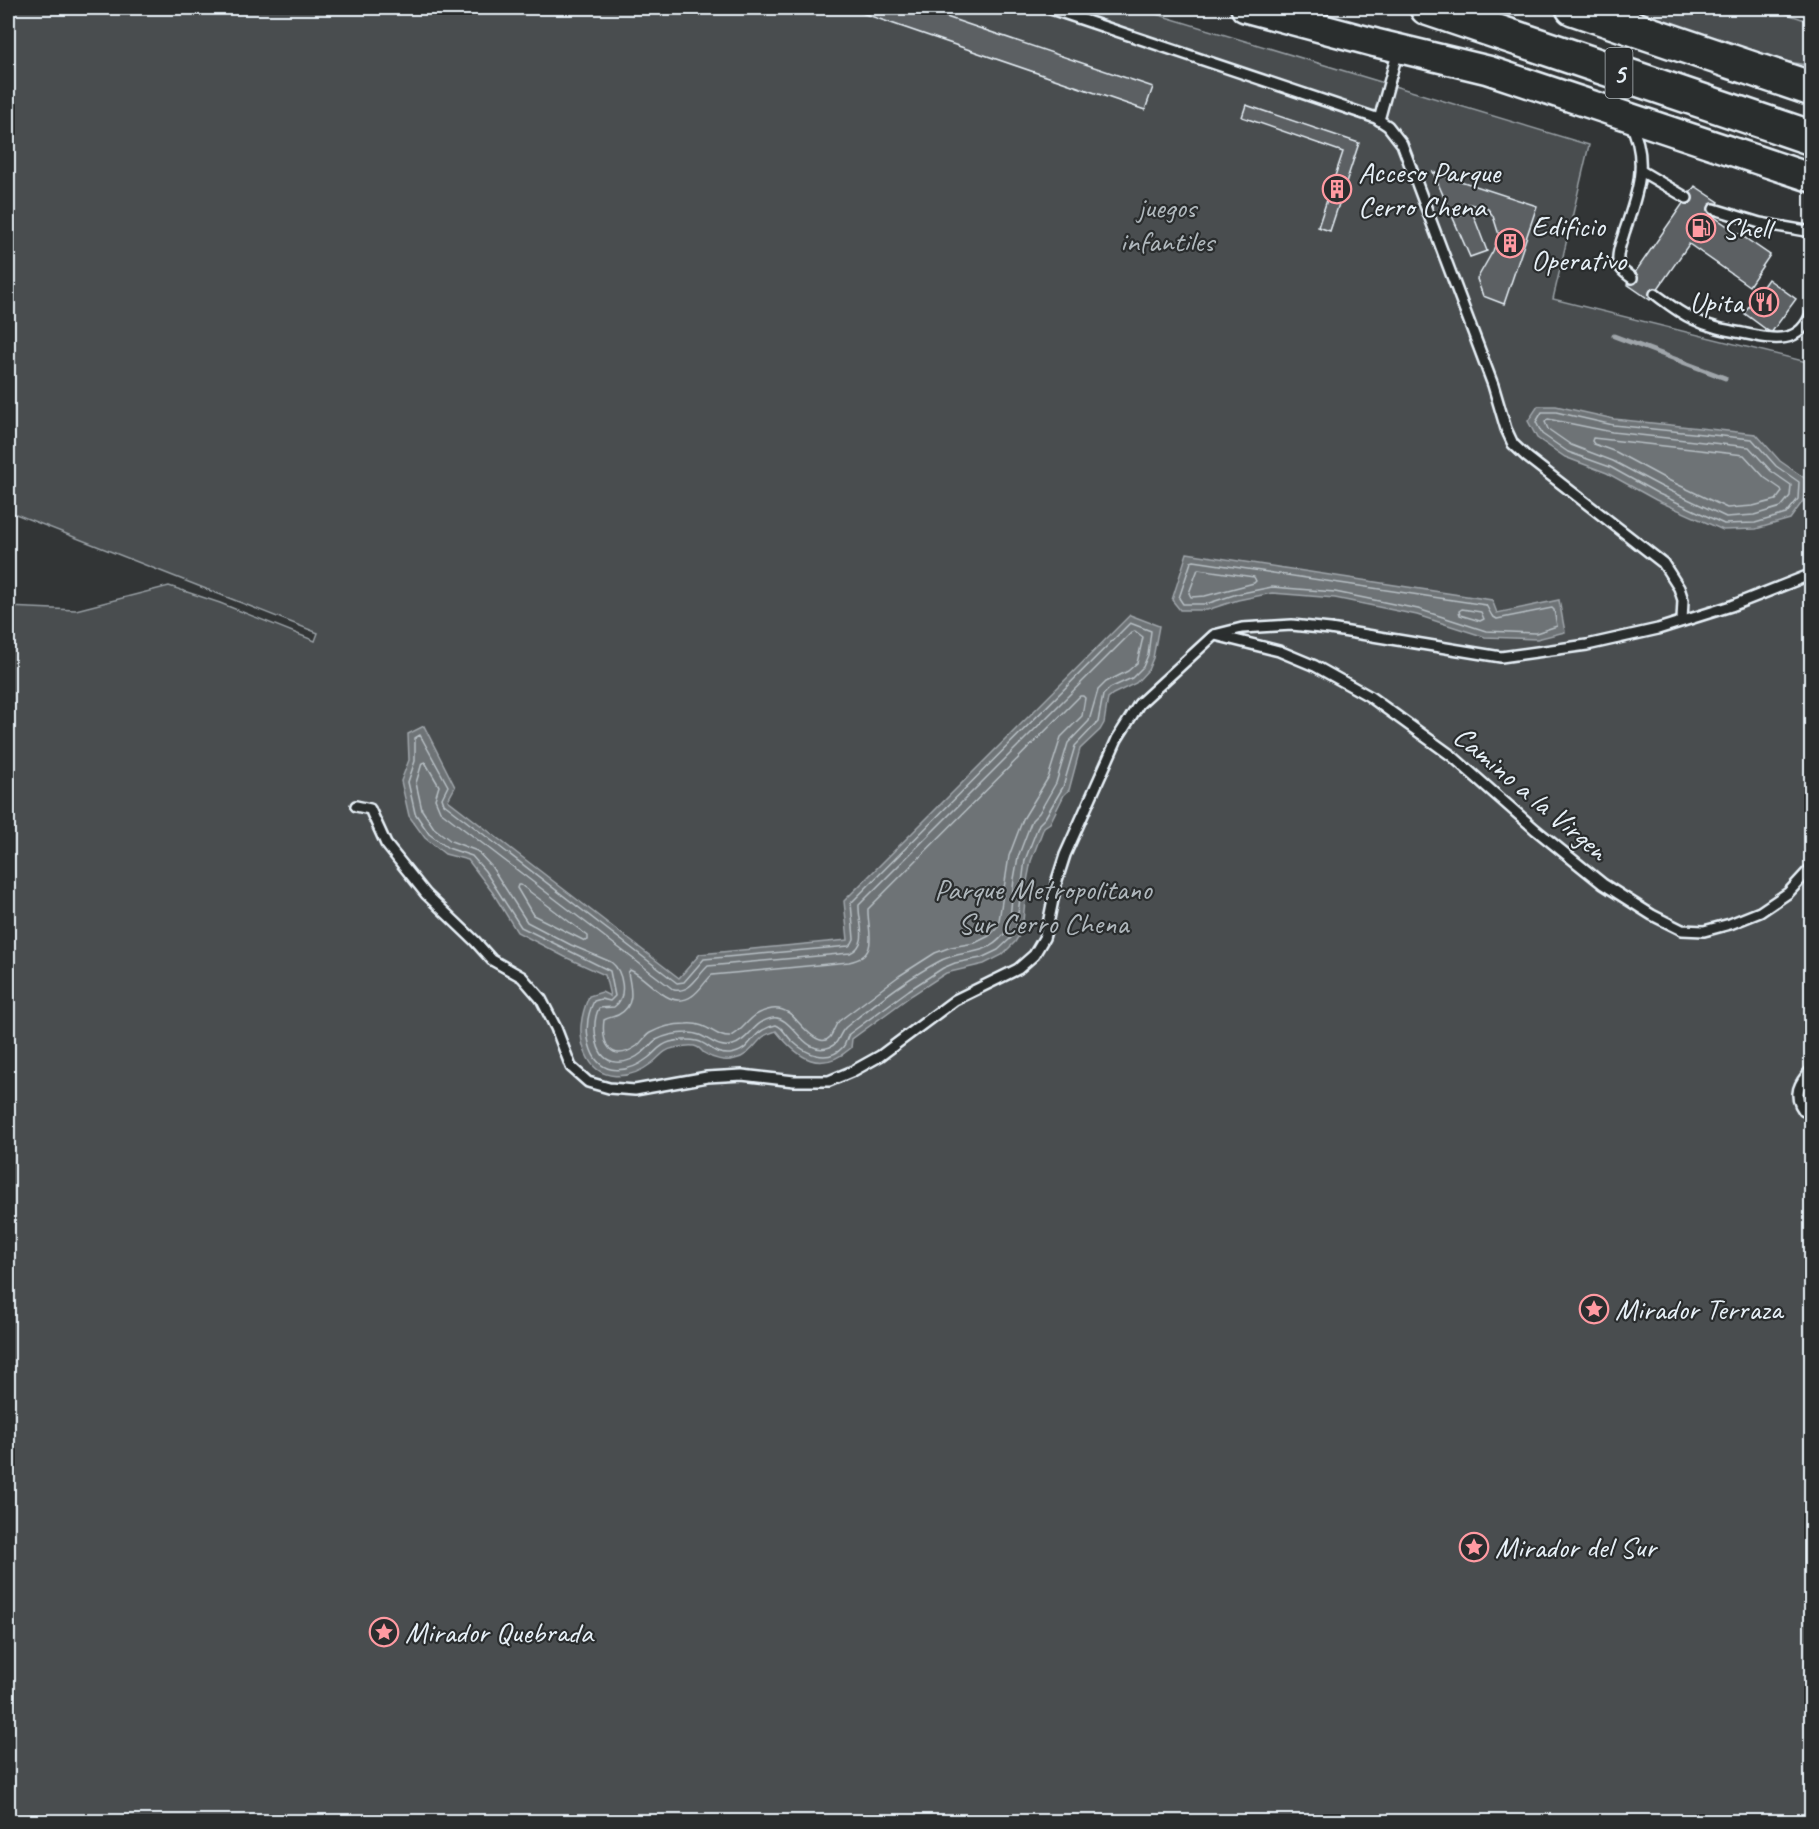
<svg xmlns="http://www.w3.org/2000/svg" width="1819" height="1829" viewBox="0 0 1819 1829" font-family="Caveat,sans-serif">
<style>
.green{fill:#494d4f;stroke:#989fa4;stroke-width:1.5}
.water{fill:#6e7376;stroke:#9fa5aa;stroke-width:1.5}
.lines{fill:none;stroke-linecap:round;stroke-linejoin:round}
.shore{stroke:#b7bfc4;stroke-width:1.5}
.stream{stroke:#9fa5aa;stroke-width:5}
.building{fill:#5c6063;stroke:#e8f1f8;stroke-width:1.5}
.service-casing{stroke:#e8f1f8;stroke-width:14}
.secondary-casing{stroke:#e8f1f8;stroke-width:32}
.motorway-casing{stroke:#e8f1f8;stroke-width:38}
.service{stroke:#2a2d2e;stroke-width:9}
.secondary{stroke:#2a2d2e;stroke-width:27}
.motorway{stroke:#2a2d2e;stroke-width:33}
.labels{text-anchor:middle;stroke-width:4.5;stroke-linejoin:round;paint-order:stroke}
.shield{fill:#2a2d2e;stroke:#afb6bb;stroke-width:1.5}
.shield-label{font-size:28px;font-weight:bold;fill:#e8f1f8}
.poi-label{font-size:30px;fill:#e8f1f8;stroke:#2a2d2e;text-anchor:start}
.park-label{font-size:30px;fill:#b0b8bd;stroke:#2a2d2e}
.street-label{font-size:30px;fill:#e8f1f8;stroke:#2a2d2e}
</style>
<rect width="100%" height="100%" fill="#323536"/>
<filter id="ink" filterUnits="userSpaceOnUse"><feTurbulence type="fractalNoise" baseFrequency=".0167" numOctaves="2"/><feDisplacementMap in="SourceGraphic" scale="12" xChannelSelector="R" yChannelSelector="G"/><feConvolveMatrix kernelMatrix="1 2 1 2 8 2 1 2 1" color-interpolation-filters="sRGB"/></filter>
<g filter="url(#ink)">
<!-- green -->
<g class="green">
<polygon points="8,8 1136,8 1589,145 1553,299 1811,363 1811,1821 8,1822 8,607 76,610 169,586 220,603 315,641 318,633 8,511"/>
<polygon points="1626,8 1770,8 1811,22 1811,66 1784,61"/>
</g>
<!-- water -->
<g class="water">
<polygon points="1538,406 1556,406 1614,419 1756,434 1780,461 1806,479 1803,501 1790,519 1756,529 1723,530 1656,500 1607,473 1565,457 1537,438 1528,421"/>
<polygon points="1187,553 1492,600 1497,613 1559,600 1565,632 1537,639 1485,637 1417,615 1335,598 1272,593 1238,600 1207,610 1180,610 1172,600"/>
<path d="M1130 615 1159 626 1153 658 1148 670 1136 683 1113 694 1108 698 1104 723 1100 730 1080 749 1069 790 1064 795 1050 823 1044 827 1031 861 1027 881 1022 931 1015 942 1002 955 984 964 946 973 912 995 852 1039 851 1048C820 1075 798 1058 776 1031 772 1033 766 1034 763 1037 754 1045 749 1056 735 1059 725 1062 713 1059 704 1053 702 1051 700 1048 697 1047 691 1044 680 1047 674 1048 663 1050 660 1057 652 1063 630 1080 598 1083 586 1054 577 1034 581 1015 589 996L602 992 610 996 605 975 565 957 517 932 493 893 468 860 445 854 425 838 409 816 401 781 409 760 408 734 424 726 455 787 448 800 679 978 700 954 848 940 844 901Z"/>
</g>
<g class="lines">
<!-- shore -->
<g class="shore">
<polygon points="1542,412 1556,412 1613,425 1752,439 1776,466 1799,482 1798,499 1786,514 1755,523 1724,524 1659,494 1610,467 1568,452 1542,434 1536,422"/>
<polygon points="1548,419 1612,432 1749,447 1771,471 1791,485 1790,496 1781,507 1754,515 1726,517 1662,487 1613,461 1571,445 1548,429 1545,422"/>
<polygon points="1593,438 1744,455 1765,478 1781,489 1782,492 1776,500 1753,506 1727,508 1666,479 1616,452 1594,444 1592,441"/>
<polygon points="1194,561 1486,605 1492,616 1497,619 1552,608 1554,610 1557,626 1536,633 1486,631 1418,609 1335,592 1272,587 1237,594 1206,604 1183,604 1179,598 1191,562"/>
<polygon points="1198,569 1254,577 1256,581 1254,583 1205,596 1191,597 1189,593"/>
<polygon points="1462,609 1481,612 1484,619 1480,621 1460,615 1459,611"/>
<path d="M1130 623 1151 631 1148 655 1143 667 1132 678 1110 688 1103 695 1098 722 1075 746 1063 787 1045 818 1039 824 1025 860 1016 929 1011 938 998 950 981 958 955 963 943 968 909 990 849 1034C846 1039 846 1044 843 1047 828 1064 806 1054 792 1041 786 1036 784 1028 776 1025 771 1026 766 1028 763 1030 750 1037 749 1052 730 1054 712 1055 710 1044 697 1041 689 1039 677 1040 670 1042 659 1045 656 1052 648 1058 629 1073 601 1077 591 1050 585 1033 586 1017 594 1001L601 999 610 1001 615 996 610 971 521 927 485 871 472 856 448 848 429 834 415 813 408 782 415 761V738L420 735 448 786 442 798 444 804 677 983 684 982 704 959 849 946 852 943 854 939 851 903Z"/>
<path d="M1135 631 1143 637 1137 663 1128 671 1106 682 1098 690 1089 721 1068 743 1056 783 1039 813 1032 820 1018 857 1014 879 1009 927C989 960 965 947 938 962 906 979 874 1004 846 1027 838 1034 840 1043 830 1047 803 1058 793 1015 773 1018 753 1021 750 1040 733 1045 715 1051 707 1032 687 1033 676 1033 666 1035 656 1040 651 1043 648 1049 643 1052 626 1066 603 1068 597 1043 594 1031 593 1020 599 1008L614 1007C628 997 623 971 611 962L571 945 527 922 491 866 477 851 451 841 434 828 422 810 416 783 422 763 425 762 439 786 435 799 440 811 674 990C691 993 697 976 708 966L850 953C870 944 858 922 859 905L1132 632Z"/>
<path d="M1080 696H1083L1085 698 1082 716 1061 737 1048 778 1023 819 1009 856 998 927 989 936 975 943 951 947 935 953 899 976 839 1021C834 1026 834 1032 830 1037 818 1051 797 1018 789 1013 784 1010 778 1008 772 1009 748 1013 747 1029 730 1037 715 1038 709 1022 686 1024 674 1024 661 1027 650 1033 645 1036 642 1042 637 1046 611 1064 601 1044 604 1020 609 1017 614 1017 618 1015 636 1006 631 988 628 973L630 970C649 978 669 1012 692 996 700 991 705 981 712 975L849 962C881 956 867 930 868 909Z"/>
<polygon points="518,885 521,885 588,936 588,940 585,941 533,915 517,888"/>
</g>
<!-- stream -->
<polyline class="stream" points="1614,336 1725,378"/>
</g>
<!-- building -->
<g class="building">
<polygon points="857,8 920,8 1153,87 1145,110 856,11"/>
<polygon points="1246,105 1359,143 1330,231 1318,227 1343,152 1242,117"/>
<polygon points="1433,172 1537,206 1504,304 1483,296 1477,279 1493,251 1499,235 1493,216 1488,209 1470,204 1463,209 1458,216 1471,209 1487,251 1470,257"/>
<polygon points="1695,186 1719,202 1710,214 1770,255 1749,286 1689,244 1650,300 1627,284"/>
<polygon points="1768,279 1796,299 1771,333 1744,313"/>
</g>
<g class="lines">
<!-- service casing -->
<g class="service-casing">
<g id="service">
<polyline points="1048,8 1376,118 1388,126 1402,144 1493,385 1506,429 1513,444 1527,457 1663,563 1679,588 1683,600 1682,621"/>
<polyline points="1379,120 1398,50"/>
<path d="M1630 123C1650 160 1637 196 1624 233 1622 241 1617 251 1618 260 1619 269 1625 273 1632 278"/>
<polyline points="1641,171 1687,198"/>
<polyline points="1714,209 1760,223 1812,232"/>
<path d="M1655 294C1667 303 1679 313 1693 319 1709 327 1725 330 1742 333 1771 339 1800 347 1812 311"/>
<polyline points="1215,635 1279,651 1315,666 1369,696 1452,756 1536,830 1603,884 1652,915 1682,930 1704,931 1730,924 1760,912 1788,893 1812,867"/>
<polyline points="356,806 370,809 386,844 426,894 475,941 492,960 522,977 541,999 556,1028 571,1067 588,1082 609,1088 635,1090 707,1077 742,1075 794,1081 829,1081 853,1071 880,1056 955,1000 1018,969 1034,955 1044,938 1048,924 1057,880 1065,855 1117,739 1139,704 1214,635 1242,628 1292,625 1330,629 1501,657 1587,645 1658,629 1731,606 1812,574"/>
<path d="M1812 1069C1799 1083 1792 1095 1804 1111H1812"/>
</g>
</g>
<!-- secondary casing -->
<g class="secondary-casing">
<polyline id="secondary" points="1245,8 1376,43 1488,70 1812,178"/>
</g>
<!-- motorway casing -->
<g class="motorway-casing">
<g id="motorway">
<polyline points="1427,8 1812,138"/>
<polyline points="1573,8 1812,89"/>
</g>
</g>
<!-- service -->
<use href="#service" class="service"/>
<!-- secondary -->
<use href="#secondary" class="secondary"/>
<!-- motorway -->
<use href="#motorway" class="motorway"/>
</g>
</g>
<!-- icons -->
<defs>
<g id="building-ring" transform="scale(1.5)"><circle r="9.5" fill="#2a2d2e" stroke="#ff9aa2" stroke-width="1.5"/><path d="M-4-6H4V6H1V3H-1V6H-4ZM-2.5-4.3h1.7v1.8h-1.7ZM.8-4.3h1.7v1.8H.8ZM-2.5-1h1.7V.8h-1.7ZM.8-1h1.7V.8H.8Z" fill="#ff9aa2"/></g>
<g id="fuel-ring" transform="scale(1.5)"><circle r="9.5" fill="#2a2d2e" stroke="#ff9aa2" stroke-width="1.5"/><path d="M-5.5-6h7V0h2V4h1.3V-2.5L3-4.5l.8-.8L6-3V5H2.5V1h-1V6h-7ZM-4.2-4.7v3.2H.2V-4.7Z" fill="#ff9aa2"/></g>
<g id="restaurant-ring" transform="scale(1.5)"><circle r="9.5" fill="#2a2d2e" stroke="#ff9aa2" stroke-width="1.5"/><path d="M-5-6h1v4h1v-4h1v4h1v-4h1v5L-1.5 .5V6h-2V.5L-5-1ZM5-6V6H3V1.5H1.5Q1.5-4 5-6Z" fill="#ff9aa2"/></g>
<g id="sight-ring" transform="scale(1.5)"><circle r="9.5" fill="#2a2d2e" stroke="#ff9aa2" stroke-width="1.5"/><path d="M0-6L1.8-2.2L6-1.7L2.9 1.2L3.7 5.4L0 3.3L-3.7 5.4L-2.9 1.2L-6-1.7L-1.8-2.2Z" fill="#ff9aa2"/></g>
</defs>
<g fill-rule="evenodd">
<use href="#building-ring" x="1337" y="189"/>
<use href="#fuel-ring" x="1701" y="228"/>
<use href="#building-ring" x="1510" y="243"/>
<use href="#restaurant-ring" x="1764" y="302"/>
<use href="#sight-ring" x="1594" y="1309"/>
<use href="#sight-ring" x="1474" y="1547"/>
<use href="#sight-ring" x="384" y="1632"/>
</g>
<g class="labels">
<!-- shield labels -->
<rect class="shield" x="1605.5" y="48" width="27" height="50" rx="4.5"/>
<g class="shield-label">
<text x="1619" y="83">5</text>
</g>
<!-- poi labels -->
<g class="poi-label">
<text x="1358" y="182">Acceso Parque<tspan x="1358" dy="34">Cerro Chena</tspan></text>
<text x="1531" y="236">Edificio<tspan x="1531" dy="34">Operativo</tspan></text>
<text x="1722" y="238">Shell</text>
<text x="1743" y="312" text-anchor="end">Upita</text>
<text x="1615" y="1319">Mirador Terraza</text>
<text x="1495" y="1557">Mirador del Sur</text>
<text x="405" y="1642">Mirador Quebrada</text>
</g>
<!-- park labels -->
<g class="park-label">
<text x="1167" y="217">juegos<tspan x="1167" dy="34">infantiles</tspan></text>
<text x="1043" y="899">Parque Metropolitano<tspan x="1043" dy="34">Sur Cerro Chena</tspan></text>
</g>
<!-- street labels -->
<g class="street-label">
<text transform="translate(1531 793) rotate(40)" y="10">Camino a la Virgen</text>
</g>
</g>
<!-- margin -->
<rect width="1819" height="1829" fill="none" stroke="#2a2d2e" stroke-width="30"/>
<rect x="15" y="15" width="1789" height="1799" fill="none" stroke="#e8f1f8" stroke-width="2" filter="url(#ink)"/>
</svg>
